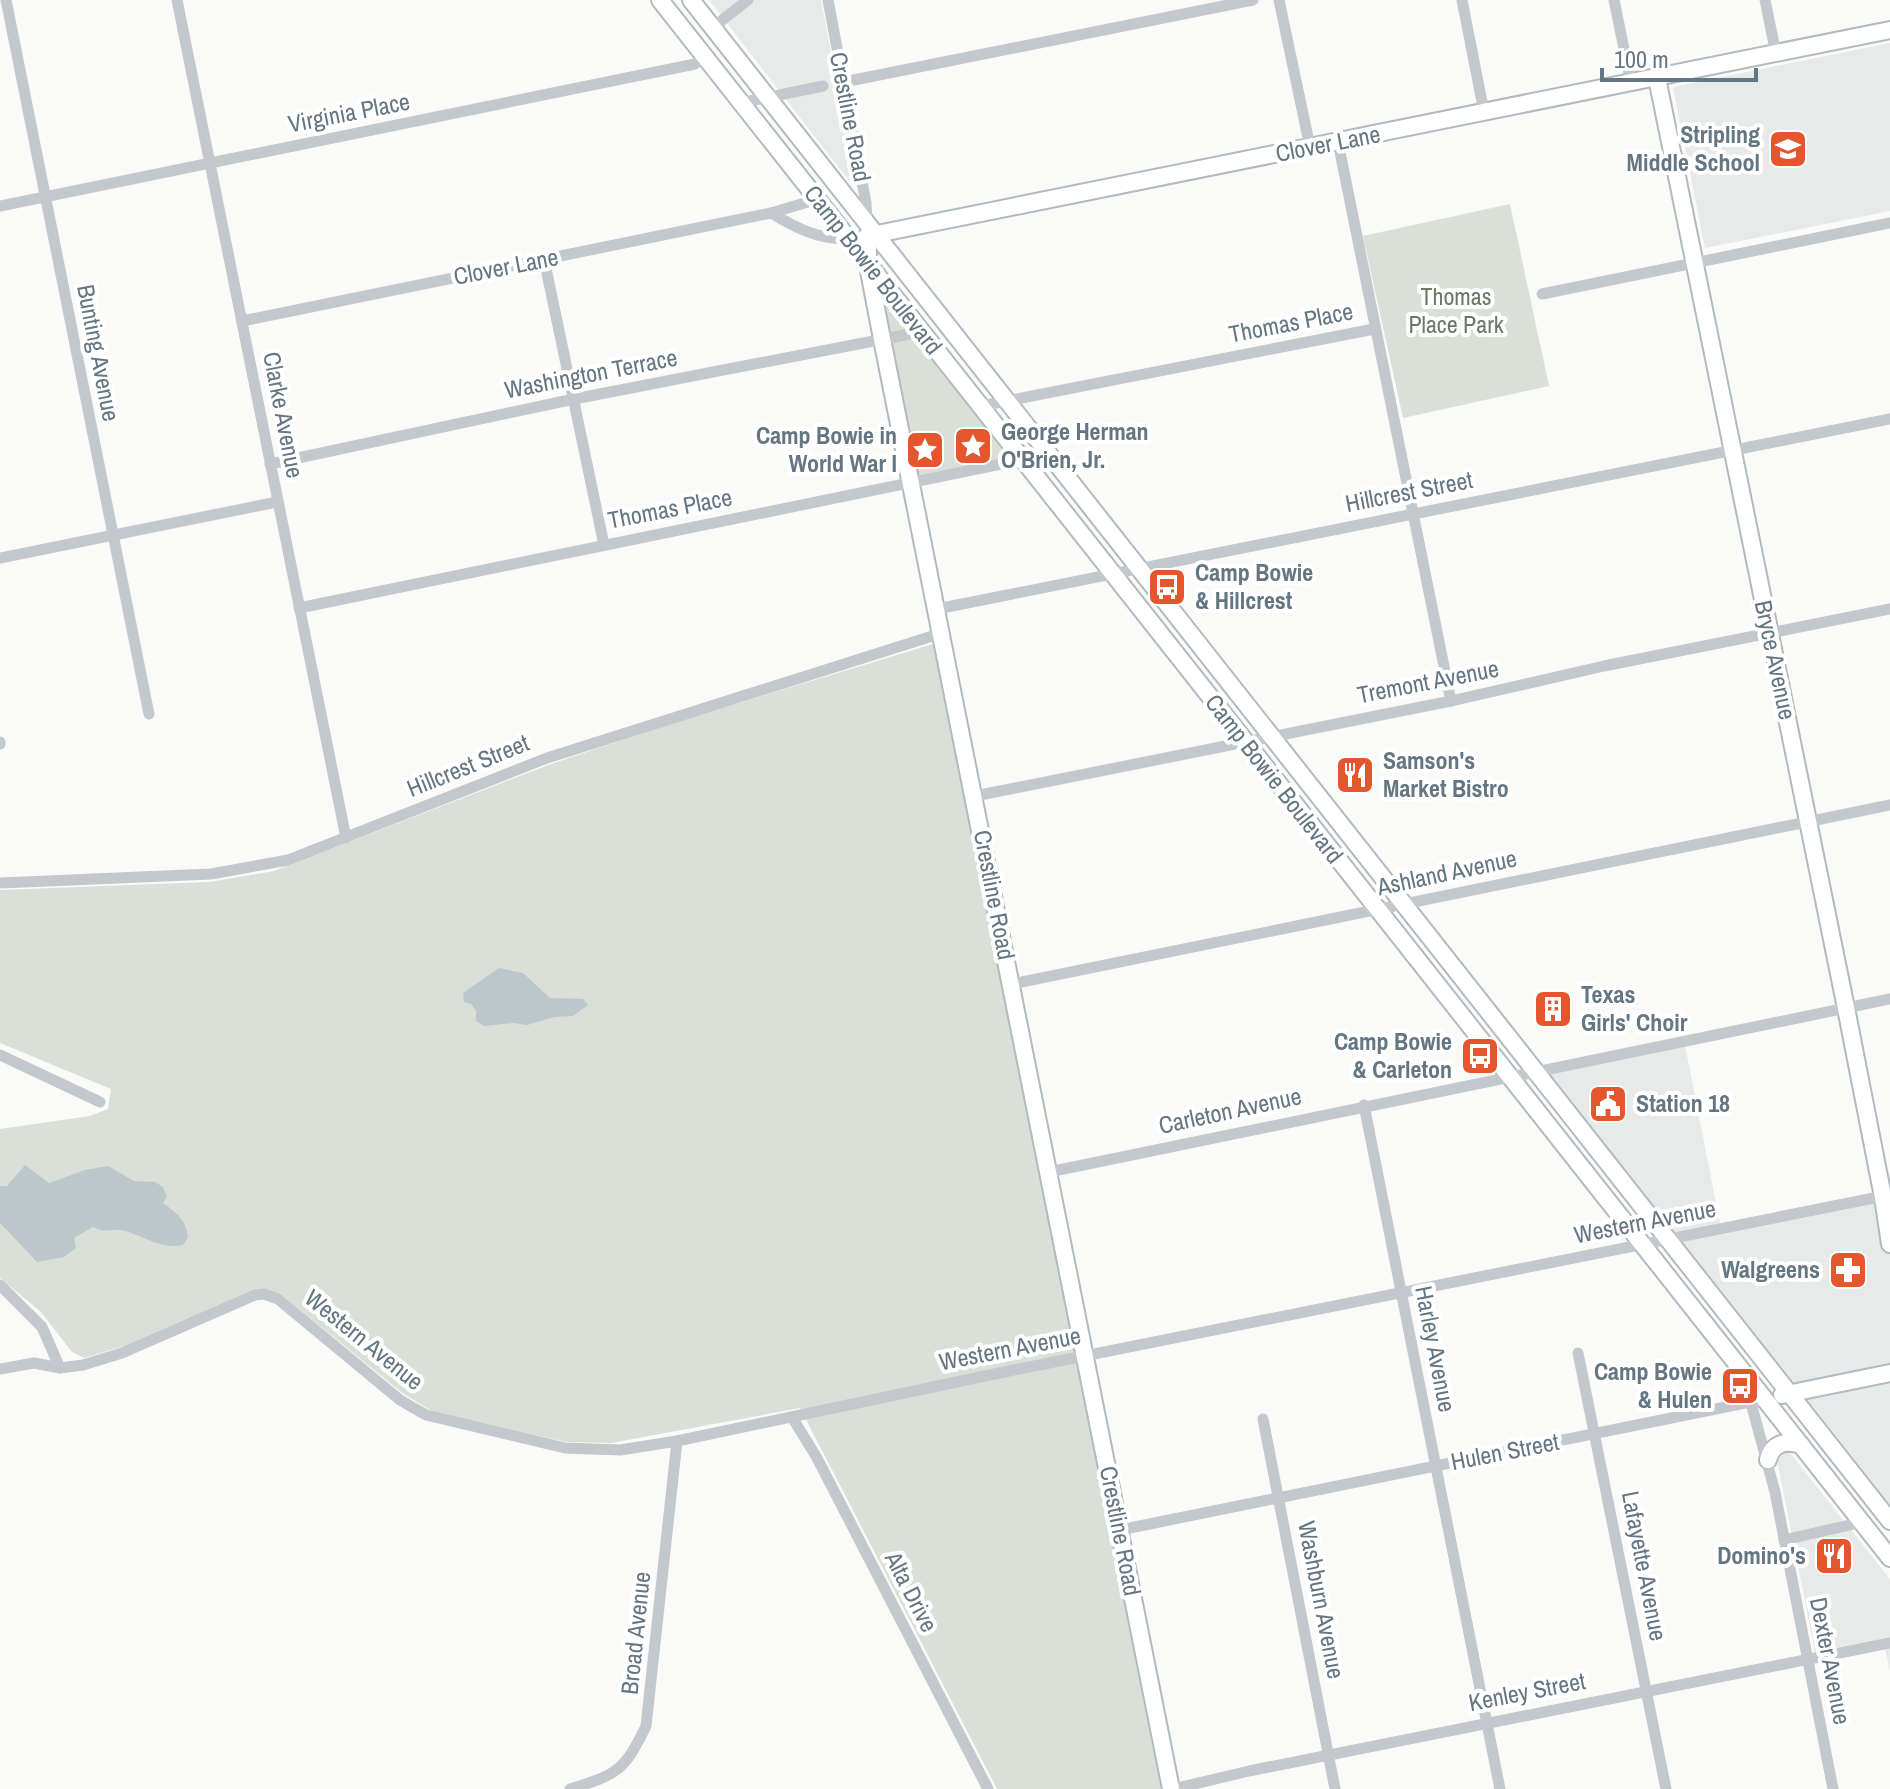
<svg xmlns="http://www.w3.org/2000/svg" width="1890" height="1789" viewBox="0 0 1890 1789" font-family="'Archivo Narrow',sans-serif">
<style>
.built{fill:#e8e9e9}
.green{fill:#dadfd7}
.water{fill:#bbc7cb}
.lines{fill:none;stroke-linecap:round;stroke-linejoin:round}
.secondary-casing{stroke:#b3babf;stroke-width:20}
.street{stroke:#c3c8cc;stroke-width:11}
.secondary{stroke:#fff;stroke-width:16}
.labels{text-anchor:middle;stroke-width:8;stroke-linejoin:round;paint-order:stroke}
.street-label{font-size:24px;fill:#657683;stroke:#fff}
.poi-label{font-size:24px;font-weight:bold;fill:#657683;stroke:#fff;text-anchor:end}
.park-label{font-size:24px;fill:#687a64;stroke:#fff}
</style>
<rect width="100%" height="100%" fill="#fafaf8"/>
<!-- built -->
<g class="built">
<polygon points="709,0 821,0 855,179 853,186"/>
<polygon points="1890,43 1890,211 1705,248 1673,87"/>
<polygon points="1684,1040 1721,1229 1883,1197 1890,1227 1890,1504 1546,1069"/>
<polygon points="1786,1448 1890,1579 1890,1671 1883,1639 1815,1652 1776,1455"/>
</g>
<!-- green -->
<g class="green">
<polygon points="1510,204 1549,386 1403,418 1363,236"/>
<polygon points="881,291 1011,457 916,476"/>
<polygon points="936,643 1161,1789 997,1789 800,1408 611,1443 566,1442 433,1412 401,1392 282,1295 246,1294 124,1346 84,1358 72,1352 41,1312 0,1278 0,1129 90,1116 108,1109 111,1089 0,1043 0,890 210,882 274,871 551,764 667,725"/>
</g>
<!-- water -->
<g class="water">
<polygon points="499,968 523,973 550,998 583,999 588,1005 573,1016 554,1017 527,1025 513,1023 484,1026 476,1021 476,1011 471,1004 464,1002 463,993"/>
<path d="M25 1165 49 1183 85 1170 108 1166 134 1181 155 1182 163 1187 167 1197 163 1203C177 1213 186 1220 188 1237L183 1245C162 1250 144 1236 125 1231 111 1228 107 1234 93 1227L74 1238 76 1248 64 1257 37 1262 0 1223V1186H7Z"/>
</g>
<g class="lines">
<!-- secondary casing -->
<g class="secondary-casing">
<g id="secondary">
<polyline points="660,0 1890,1558"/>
<polyline points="691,0 1890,1521"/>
<polyline points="1657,78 1846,1008 1883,1197 1890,1244"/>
<polyline points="1782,1395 1890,1373"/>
<path d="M1768 1460C1772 1443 1786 1440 1801 1445"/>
<polyline points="1171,1789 882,339 869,271 867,236 1890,30"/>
</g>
</g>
<!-- street -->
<g class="street">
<polyline points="6,0 149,714"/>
<polyline points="177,0 346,838"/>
<polyline points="828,0 866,203 867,223"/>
<polyline points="1279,0 1310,147"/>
<polyline points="1462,0 1484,112"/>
<polyline points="1614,0 1631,83"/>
<polyline points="1765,0 1776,54"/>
<polyline points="716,32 721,21 748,0"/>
<polyline points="844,82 1253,0"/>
<polyline points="741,103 823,86"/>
<polyline points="1338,142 1451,701"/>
<polyline points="0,206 695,64 704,56"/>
<path d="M771 213C798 229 819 240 852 239"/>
<polyline points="544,259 604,545"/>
<polyline points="1542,294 1890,223"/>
<polyline points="242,321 771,213 818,199"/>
<polyline points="981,406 1374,329"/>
<polyline points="270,464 574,399 920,332"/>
<polyline points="0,558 277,502"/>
<polyline points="299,608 1050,454"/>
<polyline points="937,609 1890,419"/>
<polyline points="0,742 0,744"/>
<polyline points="975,796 1451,701 1604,666 1890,609"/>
<polyline points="0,883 211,874 288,860 547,758 942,633"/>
<polyline points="1012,984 1890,805"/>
<polyline points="0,1055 100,1102"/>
<polyline points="1364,1105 1500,1789"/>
<polyline points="1049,1172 1890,999"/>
<polyline points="0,1285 42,1327 60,1368"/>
<polyline points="1578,1353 1666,1789"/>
<polyline points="0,1369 34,1363 60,1368 83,1365 122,1353 255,1295 264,1294 278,1299 400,1400 426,1415 565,1448 620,1450 677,1441 1004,1372 1889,1195"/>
<polyline points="1751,1403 1775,1492 1833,1789"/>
<polyline points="792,1417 817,1458 988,1789"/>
<polyline points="1263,1419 1335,1789"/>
<polyline points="1120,1530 1765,1399"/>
<polyline points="1784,1540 1863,1522"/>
<path d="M570 1789C617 1775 625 1770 646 1726L677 1441"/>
<polyline points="1173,1789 1249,1771 1890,1643"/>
</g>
<!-- secondary -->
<use href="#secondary" class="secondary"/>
</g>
<!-- icons -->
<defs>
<g id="school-square" transform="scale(2)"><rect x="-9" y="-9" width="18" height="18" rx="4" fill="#e4572e" stroke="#fff"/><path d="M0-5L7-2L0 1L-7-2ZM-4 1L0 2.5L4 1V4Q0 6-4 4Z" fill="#fff"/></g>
<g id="sight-square" transform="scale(2)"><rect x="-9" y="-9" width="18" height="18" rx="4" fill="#e4572e" stroke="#fff"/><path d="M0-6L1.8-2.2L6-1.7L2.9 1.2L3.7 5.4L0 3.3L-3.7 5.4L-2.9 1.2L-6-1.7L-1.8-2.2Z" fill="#fff"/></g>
<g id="bus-square" transform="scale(2)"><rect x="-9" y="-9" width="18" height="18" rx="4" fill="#e4572e" stroke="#fff"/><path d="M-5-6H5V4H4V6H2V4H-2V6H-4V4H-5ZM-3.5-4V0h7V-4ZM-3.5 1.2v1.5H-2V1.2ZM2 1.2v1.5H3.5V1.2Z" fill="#fff"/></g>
<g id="restaurant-square" transform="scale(2)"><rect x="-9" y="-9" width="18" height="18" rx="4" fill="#e4572e" stroke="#fff"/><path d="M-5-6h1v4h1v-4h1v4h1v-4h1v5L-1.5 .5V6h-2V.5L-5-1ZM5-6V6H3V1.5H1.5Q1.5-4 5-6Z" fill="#fff"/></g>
<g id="building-square" transform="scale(2)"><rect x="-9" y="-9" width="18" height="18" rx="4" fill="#e4572e" stroke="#fff"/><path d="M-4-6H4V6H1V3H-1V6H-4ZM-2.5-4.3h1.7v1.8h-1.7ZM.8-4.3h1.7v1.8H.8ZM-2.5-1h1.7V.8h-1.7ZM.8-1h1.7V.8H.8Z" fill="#fff"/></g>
<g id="civic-square" transform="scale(2)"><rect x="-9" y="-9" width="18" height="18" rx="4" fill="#e4572e" stroke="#fff"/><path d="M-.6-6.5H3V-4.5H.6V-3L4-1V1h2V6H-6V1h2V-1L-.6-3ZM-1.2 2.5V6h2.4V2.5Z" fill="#fff"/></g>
<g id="pharmacy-square" transform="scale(2)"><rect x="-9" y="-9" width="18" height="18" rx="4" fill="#e4572e" stroke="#fff"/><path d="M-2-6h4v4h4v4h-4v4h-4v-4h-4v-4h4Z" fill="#fff"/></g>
</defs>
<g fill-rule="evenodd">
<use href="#school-square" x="1788" y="149"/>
<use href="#sight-square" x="973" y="446"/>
<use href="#sight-square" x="925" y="450"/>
<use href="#bus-square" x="1167" y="587"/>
<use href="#restaurant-square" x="1355" y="775"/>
<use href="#building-square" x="1553" y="1009"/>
<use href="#bus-square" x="1480" y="1056"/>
<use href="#civic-square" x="1608" y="1104"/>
<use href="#pharmacy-square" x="1848" y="1270"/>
<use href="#bus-square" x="1740" y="1386"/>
<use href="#restaurant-square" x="1834" y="1556"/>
</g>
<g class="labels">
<!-- street labels -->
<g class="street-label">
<text transform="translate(349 113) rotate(-11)" y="8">Virginia Place</text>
<text transform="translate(850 117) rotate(79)" y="8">Crestline Road</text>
<text transform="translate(1328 144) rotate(-11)" y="8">Clover Lane</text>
<text transform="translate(506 267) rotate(-11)" y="8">Clover Lane</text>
<text transform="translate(873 270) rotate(52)" y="8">Camp Bowie Boulevard</text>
<text transform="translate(1291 323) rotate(-11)" y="8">Thomas Place</text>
<text transform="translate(98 353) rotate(79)" y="8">Bunting Avenue</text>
<text transform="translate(591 374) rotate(-11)" y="8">Washington Terrace</text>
<text transform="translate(283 415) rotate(79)" y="8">Clarke Avenue</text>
<text transform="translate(1409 492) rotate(-11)" y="8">Hillcrest Street</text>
<text transform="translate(670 509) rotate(-11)" y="8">Thomas Place</text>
<text transform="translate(1775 660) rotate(78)" y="8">Bryce Avenue</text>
<text transform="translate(1428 682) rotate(-11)" y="8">Tremont Avenue</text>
<text transform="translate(468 766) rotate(-22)" y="8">Hillcrest Street</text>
<text transform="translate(1274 779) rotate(52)" y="8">Camp Bowie Boulevard</text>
<text transform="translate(1447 873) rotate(-12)" y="8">Ashland Avenue</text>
<text transform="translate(994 895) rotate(79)" y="8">Crestline Road</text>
<text transform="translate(1230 1111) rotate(-12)" y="8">Carleton Avenue</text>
<text transform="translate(1645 1222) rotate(-11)" y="8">Western Avenue</text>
<text transform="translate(364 1340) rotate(39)" y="8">Western Avenue</text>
<text transform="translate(1010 1349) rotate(-11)" y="8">Western Avenue</text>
<text transform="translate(1435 1349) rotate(79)" y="8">Harley Avenue</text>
<text transform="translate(1505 1452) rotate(-11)" y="8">Hulen Street</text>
<text transform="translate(1120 1531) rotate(79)" y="8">Crestline Road</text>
<text transform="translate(1644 1566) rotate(79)" y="8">Lafayette Avenue</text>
<text transform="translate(911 1592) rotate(63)" y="8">Alta Drive</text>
<text transform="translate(1321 1600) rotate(79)" y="8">Washburn Avenue</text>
<text transform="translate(636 1633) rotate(-84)" y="8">Broad Avenue</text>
<text transform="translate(1830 1661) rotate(79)" y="8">Dexter Avenue</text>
<text transform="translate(1527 1692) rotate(-11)" y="8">Kenley Street</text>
</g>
<!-- poi labels -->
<g class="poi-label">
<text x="1760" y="143">Stripling<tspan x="1760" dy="28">Middle School</tspan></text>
<text x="1001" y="440" text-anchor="start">George Herman<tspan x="1001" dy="28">O'Brien, Jr.</tspan></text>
<text x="897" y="444">Camp Bowie in<tspan x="897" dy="28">World War I</tspan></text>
<text x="1195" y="581" text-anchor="start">Camp Bowie<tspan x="1195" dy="28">&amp; Hillcrest</tspan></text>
<text x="1383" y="769" text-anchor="start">Samson's<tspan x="1383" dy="28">Market Bistro</tspan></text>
<text x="1581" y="1003" text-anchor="start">Texas<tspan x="1581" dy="28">Girls' Choir</tspan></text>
<text x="1452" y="1050">Camp Bowie<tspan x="1452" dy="28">&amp; Carleton</tspan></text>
<text x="1636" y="1112" text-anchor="start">Station 18</text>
<text x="1820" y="1278">Walgreens</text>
<text x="1712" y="1380">Camp Bowie<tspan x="1712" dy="28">&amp; Hulen</tspan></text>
<text x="1806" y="1564">Domino's</text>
</g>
<!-- park labels -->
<g class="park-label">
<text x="1456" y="305">Thomas<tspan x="1456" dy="28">Place Park</tspan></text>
</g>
</g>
<!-- scale -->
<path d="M1602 68v12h154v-12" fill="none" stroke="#657683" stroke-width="4"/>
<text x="1614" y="68" font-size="24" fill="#657683" stroke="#ffffff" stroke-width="6" paint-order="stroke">100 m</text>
</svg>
